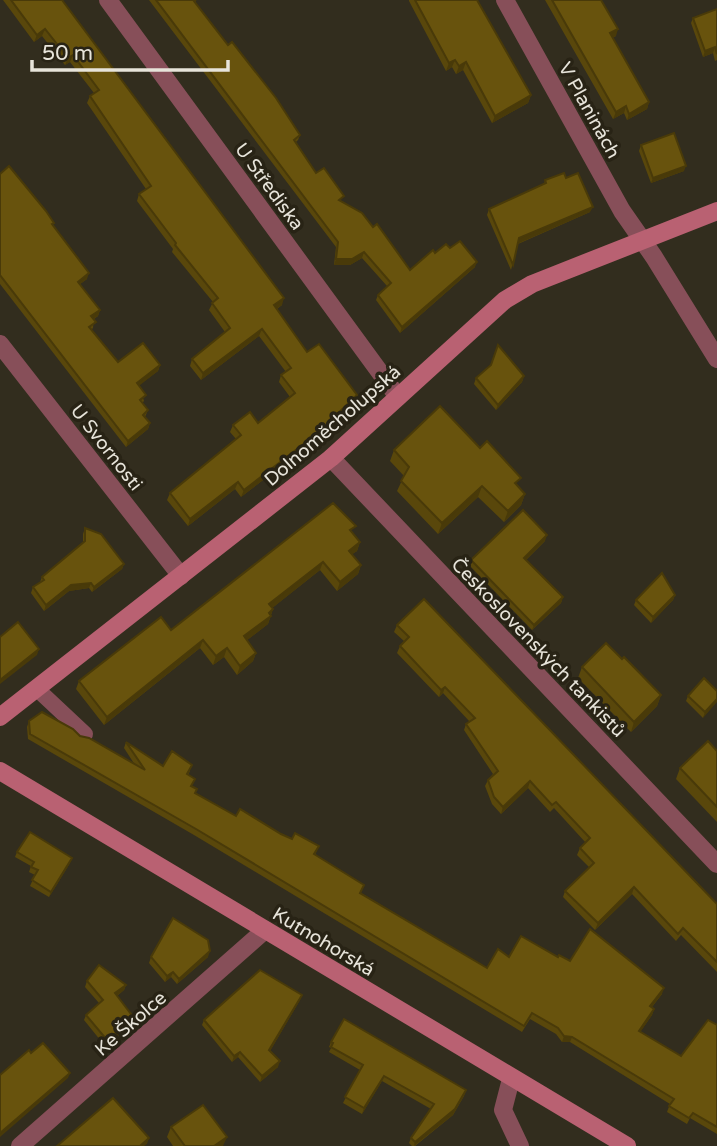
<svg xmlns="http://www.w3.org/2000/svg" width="717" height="1146" viewBox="0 0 717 1146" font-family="'Varela Round',sans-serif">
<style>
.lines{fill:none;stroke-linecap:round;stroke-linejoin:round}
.lane{stroke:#874f59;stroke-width:16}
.street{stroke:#874f59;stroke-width:18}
.secondary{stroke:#b96172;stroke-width:18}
.wall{fill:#59470b}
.shaded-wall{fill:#493a09}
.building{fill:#68530d;stroke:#493a09;stroke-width:2}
.labels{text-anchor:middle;stroke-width:7;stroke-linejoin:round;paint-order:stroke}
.street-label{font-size:19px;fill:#e7e4da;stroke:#282315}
</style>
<rect width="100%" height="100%" fill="#322d1e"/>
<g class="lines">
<!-- lane -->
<polyline class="lane" points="37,689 85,734"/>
<!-- street -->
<g class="street">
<polyline points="108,0 398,397"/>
<polyline points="505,0 622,211 654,257 717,359"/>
<polyline points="0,344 181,576"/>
<polyline points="331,458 717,864"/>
<polyline points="511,1079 503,1110 520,1146"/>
<polyline points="20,1146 265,930"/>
</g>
<!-- secondary -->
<g class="secondary">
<polyline points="0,717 331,458 505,300 532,284 717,211"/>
<polyline points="0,771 627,1146"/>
</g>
</g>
<!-- wall -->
<g class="wall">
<polygon points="3,0 62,0 282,305 277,309 307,352 357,395 355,402 331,425 329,429 241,497 235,489 188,526 167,500 170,493 236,439 230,432 233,425 258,423 290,397 279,382 281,375 286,372 259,336 201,380 190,366 192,359 225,332 209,310 213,302 172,252 173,249 137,201 139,194 146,189 87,103 90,96 94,93 70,62 65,65 42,36 34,42"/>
<polygon points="149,0 196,0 195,3 300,135 298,140 296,142 316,173 342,202 410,270 435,253 450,248 475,267 400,333 376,300 378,295 387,286 362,258 350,265 334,265 336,247"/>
<polygon points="409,0 477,0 531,95 528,103 492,123 463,70 456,74 452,67 446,71 409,1"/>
<polygon points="545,0 601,0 616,36 612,38 649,102 647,109 627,120 624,113 613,119"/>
<polygon points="717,9 717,60 715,61 713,53 703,57 691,23 693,18"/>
<polygon points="641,145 684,171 651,183 639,151"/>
<polygon points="0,174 53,225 87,279 80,284 100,310 98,316 94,319 93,328 91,330 118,362 160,365 158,371 139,385 144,401 142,403 148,410 145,417 150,423 148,429 126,447 0,284"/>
<polygon points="545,180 590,212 518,244 511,270 487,215 489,209 544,185"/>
<polygon points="524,376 522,382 496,410 474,384 476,378"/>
<polygon points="480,448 525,494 521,505 504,522 478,497 438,534 397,491 404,476 390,461 394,450"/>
<polygon points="85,528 124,564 122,569 92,592 89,588 69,591 44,611 31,593 33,587 40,582 42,577 83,542 83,534"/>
<polygon points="353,534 360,542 357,551 352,554 361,565 358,574 337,591 320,570 272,608 273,609 268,624 247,640 256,653 253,661 237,675 224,657 213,665 200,648 104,725 76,689 79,681 171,630"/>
<polygon points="545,541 526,560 563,597 561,603 532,630 469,565 471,560"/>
<polygon points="675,595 673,600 651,623 634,605 636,600"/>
<polygon points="397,625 717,904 717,972 681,935 676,941 632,894 595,930 563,897 565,891 589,867 577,855 580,848 586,843 554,808 550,812 528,788 501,814 492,804 485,786 488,780 493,774 464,730 466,724 470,722 443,693 439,697 397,653 400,646 404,641 394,632"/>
<polygon points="622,659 661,695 657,706 631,732 578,678 582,667"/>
<polygon points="717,691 703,718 686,701 688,696"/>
<polygon points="29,721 80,736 135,765 124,748 126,742 163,766 190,771 188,775 195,793 236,816 292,839 319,846 315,855 362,890 361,893 487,968 509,957 558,957 662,994 652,1007 654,1009 652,1015 640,1032 681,1056 717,1025 717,1134 690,1118 687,1124 667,1112 670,1104 570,1042 562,1042 556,1034 530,1019 522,1032 194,835 28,739 27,727"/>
<polygon points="717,751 717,822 676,779 680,768"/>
<polygon points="17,852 70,863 49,897 30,886 35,875 29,872 31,866 15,857"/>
<polygon points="151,957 208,957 177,984 171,977 165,982 149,963"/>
<polygon points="87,981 126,985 124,990 117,996 134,1018 132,1024 105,1046 84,1020 86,1015 99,1003 85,987"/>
<polygon points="300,1000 270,1051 278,1067 260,1082 238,1057 232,1062 202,1025 204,1020"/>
<polygon points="331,1042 466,1090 464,1096 453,1115 415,1146 412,1146 409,1143 411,1138 431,1109 382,1081 362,1114 343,1103 360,1070 329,1052 331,1048 329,1047"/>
<polygon points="171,1127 223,1146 173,1146 167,1137"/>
</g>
<!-- shaded-wall -->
<g class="shaded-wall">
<polygon points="45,29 42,36 34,42 37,35"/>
<polygon points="618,29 616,36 607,40 610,33"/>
<polygon points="715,47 713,53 703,57 705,51"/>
<polygon points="73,55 70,62 65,65 68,58"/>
<polygon points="455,60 452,67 446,71 449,63"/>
<polygon points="466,62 463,70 456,74 459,66"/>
<polygon points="531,95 528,103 492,123 495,116"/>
<polygon points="649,102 647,109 627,120 629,114"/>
<polygon points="626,106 624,113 613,119 616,112"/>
<polygon points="686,166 684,171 651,183 653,178"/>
<polygon points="593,207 590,212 517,244 519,238"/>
<polygon points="364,252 362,258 350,265 334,265 336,259"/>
<polygon points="477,262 475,267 400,333 402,327"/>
<polygon points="89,273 87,279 76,287 78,282"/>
<polygon points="284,298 282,305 272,312 274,305"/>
<polygon points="100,310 98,316 89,322 91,316"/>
<polygon points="262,329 259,336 201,380 203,373"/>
<polygon points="160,365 158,371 135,389 137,383"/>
<polygon points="524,376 522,382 496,410 498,405"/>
<polygon points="357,395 355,402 331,425 329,429 241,497 244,490 331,420"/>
<polygon points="150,423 148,429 126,447 128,441"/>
<polygon points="238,482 235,489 188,526 190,519"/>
<polygon points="482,486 478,497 438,534 442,523"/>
<polygon points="525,494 521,505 504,522 508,511"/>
<polygon points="547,535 545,541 522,564 524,558"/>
<polygon points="360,542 357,551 346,559 349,551"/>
<polygon points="323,562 320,570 266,613 269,604"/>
<polygon points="124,564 122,569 92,592 94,587"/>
<polygon points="361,565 358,574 337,591 340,582"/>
<polygon points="91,583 89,588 69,591 44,611 46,605 71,585"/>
<polygon points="675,595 673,600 651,623 653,617"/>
<polygon points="563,597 561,603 532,630 534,625"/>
<polygon points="273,609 268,624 241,645 244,636"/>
<polygon points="203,640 200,648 104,725 107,717"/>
<polygon points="227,648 224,657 213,665 216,656"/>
<polygon points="39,649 37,655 0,684 0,680"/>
<polygon points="256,653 253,661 237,675 240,666"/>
<polygon points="445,687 443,693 439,697 441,690"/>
<polygon points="661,695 657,706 631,732 634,722"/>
<polygon points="717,699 717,702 703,718 705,712"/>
<polygon points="530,781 528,788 501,814 503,807"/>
<polygon points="72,858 70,863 49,897 51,892"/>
<polygon points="634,887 632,894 595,930 598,923"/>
<polygon points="210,951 208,957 177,984 179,979"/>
<polygon points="173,972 171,977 165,982 167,976"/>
<polygon points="126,985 124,990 113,999 115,993"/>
<polygon points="664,988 662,994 648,1012 650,1006"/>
<polygon points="302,995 300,1000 267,1056 269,1050"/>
<polygon points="654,1009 652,1015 637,1037 639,1031"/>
<polygon points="134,1018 132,1024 105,1046 107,1040"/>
<polygon points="564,1036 572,1037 570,1042 562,1042"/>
<polygon points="240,1052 238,1057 232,1062 234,1056"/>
<polygon points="280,1061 278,1067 260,1082 262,1076"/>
<polygon points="70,1073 68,1078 0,1137 0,1133"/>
<polygon points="384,1076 382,1081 362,1114 364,1108"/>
<polygon points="466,1090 453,1115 414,1146 415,1142"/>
<polygon points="227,1137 223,1146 214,1146"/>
<polygon points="149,1138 147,1144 144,1146 140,1146"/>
</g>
<!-- building -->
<g class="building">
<polygon points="11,0 62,0 284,298 274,305 307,352 319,344 357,395 331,420 332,422 244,490 238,482 190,519 170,493 241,435 233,425 250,412 258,423 295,393 281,375 291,368 262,329 203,373 192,359 230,328 212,303 218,298 175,245 176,243 139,194 151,186 90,96 99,90 73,55 68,58 45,29 37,35"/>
<polygon points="156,0 196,0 194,1 228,45 232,42 276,98 300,135 294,140 316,173 324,168 344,196 339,200 362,213 373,227 377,224 410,270 433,250 435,253 446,244 450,248 460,241 477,262 402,327 378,295 391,283 364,252 352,259 336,259 338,242"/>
<polygon points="415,0 477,0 531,95 495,116 466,62 459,66 455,60 449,63"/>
<polygon points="552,0 601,0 618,29 610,33 649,102 629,114 626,106 616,112"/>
<polygon points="717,9 717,54 715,47 705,51 693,18"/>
<polygon points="674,133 686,166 653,178 641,145"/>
<polygon points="9,166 46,211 54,223 52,224 89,273 78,282 100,310 91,316 96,322 89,327 118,362 143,343 160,365 137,383 146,395 140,400 148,410 143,415 150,423 128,441 0,275 0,174"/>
<polygon points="564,173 566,178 578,173 593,207 519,238 513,265 489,209 546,183 545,180"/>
<polygon points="498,345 524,376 498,405 476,378 491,365"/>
<polygon points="440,406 480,448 487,441 521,478 515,483 525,494 508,511 482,486 442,523 401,481 409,467 394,450"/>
<polygon points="333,503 356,526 350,530 360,542 349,551 361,565 340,582 323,562 269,604 273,609 269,613 271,616 244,636 256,653 240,666 227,648 216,656 203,640 107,717 79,681 161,617 171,630"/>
<polygon points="523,510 547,535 524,558 563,597 534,625 471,560"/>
<polygon points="85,528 101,534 124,564 94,587 91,583 71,585 46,605 33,587 44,580 42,577 85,541"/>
<polygon points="662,573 675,595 653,617 636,600"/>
<polygon points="424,599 717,904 717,962 683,928 678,934 634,887 598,923 565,891 594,863 580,848 590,838 556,802 552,805 530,781 503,807 494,797 488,780 498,771 466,724 475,718 445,687 441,690 400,646 409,637 397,625"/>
<polygon points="18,622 39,649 0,680 0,637"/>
<polygon points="606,643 622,659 624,657 661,695 634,722 582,667"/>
<polygon points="704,678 717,691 717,699 705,712 688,696"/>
<polygon points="42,712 73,729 80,736 89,738 145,770 126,742 163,766 172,751 192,765 187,774 195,779 191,786 197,789 195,793 236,816 240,809 281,834 292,839 295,833 319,846 314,854 364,885 360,893 487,968 498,949 509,957 521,936 558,957 559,955 570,961 590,929 664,988 650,1006 654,1009 639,1031 681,1056 708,1020 717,1025 717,1127 693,1113 689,1118 669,1106 674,1099 572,1037 564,1036 558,1028 532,1013 524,1026 196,829 30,734 29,721"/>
<polygon points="708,741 717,751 717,807 680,768"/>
<polygon points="30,832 72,858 51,892 32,880 38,870 31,867 34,862 17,852"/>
<polygon points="173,918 208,940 210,951 179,979 173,972 167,976 151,957"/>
<polygon points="99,965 126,985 115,993 134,1018 107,1040 86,1015 103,1000 87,981"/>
<polygon points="260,970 302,995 269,1050 280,1061 262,1076 240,1052 234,1056 204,1020"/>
<polygon points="344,1019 466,1090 455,1109 415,1142 411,1138 434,1104 384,1076 364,1108 345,1097 363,1065 331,1047 333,1043 331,1042"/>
<polygon points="43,1043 70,1073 0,1133 0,1075 29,1050 31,1053"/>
<polygon points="113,1098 149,1138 140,1146 57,1146"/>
<polygon points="203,1105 227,1137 214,1146 185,1146 171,1127"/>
</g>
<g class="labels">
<!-- street labels -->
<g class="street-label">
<text transform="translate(590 110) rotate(61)" y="7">V Planinách</text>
<text transform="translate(270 186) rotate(54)" y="7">U Střediska</text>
<text transform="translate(332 425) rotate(-41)" y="7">Dolnoměcholupská</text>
<text transform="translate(107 447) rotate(52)" y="7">U Svornosti</text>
<text transform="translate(539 647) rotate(46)" y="7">Československých tankistů</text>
<text transform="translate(324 941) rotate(31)" y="7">Kutnohorská</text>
<text transform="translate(130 1023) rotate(-41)" y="7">Ke Školce</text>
</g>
</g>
<!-- scale -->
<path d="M32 60v10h196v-10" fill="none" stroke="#e7e4da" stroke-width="3.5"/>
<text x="42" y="60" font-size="21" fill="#e7e4da" stroke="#282315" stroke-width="5" paint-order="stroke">50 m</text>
</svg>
